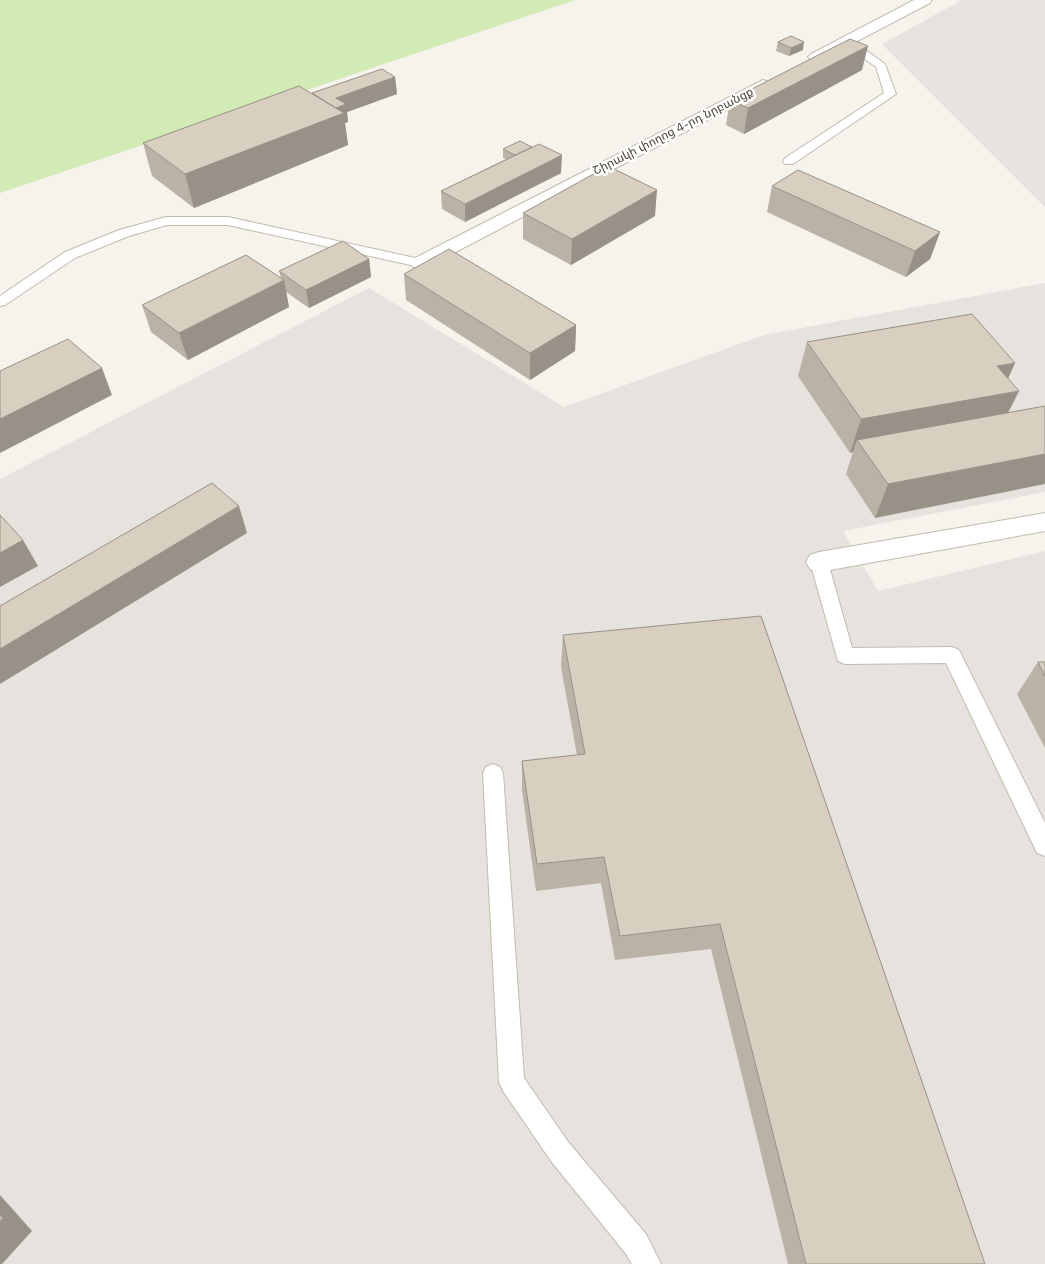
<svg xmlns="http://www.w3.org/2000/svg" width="1045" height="1264" viewBox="0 0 1045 1264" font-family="'Space Grotesk','Noto Sans Armenian',sans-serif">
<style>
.industrial{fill:#e6e2dd}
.green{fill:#d2eab5}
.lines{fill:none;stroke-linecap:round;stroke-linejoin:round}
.service-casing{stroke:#c2bbae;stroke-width:2}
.minor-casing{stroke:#c2bbae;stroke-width:2}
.service{fill:#fff;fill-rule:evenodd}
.minor{fill:#fff;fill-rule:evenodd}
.wall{fill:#bab2a6}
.shaded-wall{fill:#979187}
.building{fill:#d8cfc1;stroke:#979187}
.labels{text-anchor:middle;stroke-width:5;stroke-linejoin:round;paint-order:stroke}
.far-street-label{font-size:12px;fill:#4b4439;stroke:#fff}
</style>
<rect width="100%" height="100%" fill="#f6f3ec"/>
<!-- industrial -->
<g class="industrial">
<polygon points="962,0 1045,0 1045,207 882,44"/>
<polygon points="1045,283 1045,492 843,531 878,591 1045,551 1045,1264 0,1264 0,479 369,288 564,407 764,335"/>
</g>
<!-- green -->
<polygon class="green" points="0,0 575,0 0,193"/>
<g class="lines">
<!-- service casing -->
<g class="service-casing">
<g id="service">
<polygon points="844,42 867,51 885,64 896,94 793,164 785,164 783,161 785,158 884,93 876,67 859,55 840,47 839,45"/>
<polygon points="166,217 228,217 420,259 427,263 420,267 228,225 167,225 129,236 75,258 5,305 0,306 0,296 65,252 119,230"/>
<polygon points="819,555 825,557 828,562 852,648 952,647 959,650 1045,823 1045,856 1037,853 946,663 845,664 838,661 810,562 813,557"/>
<polygon points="493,764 500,767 503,773 524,1078 569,1143 646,1234 661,1264 632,1264 626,1254 551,1161 503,1091 499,1082 483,773 486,767"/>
</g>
</g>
<!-- minor casing -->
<g class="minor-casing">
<g id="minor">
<polygon points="914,0 932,0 930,3 821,60 811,60 808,57 811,54"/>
<polygon points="763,80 769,82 771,85 769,88 427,267 420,269 413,267 410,263 413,259"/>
<polygon points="1045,513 1045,531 819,572 810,569 806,562 810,555 819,552"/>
</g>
</g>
<!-- service -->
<use href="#service" class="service"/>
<!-- minor -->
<use href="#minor" class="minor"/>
</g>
<!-- wall -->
<g class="wall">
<polygon points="778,42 803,50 789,56 776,51"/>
<polygon points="862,70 744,134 726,125 730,100"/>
<polygon points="395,77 397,94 347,112 348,122 345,123 348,145 194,208 152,176 143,143 312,93"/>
<polygon points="503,149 561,173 465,222 442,209 441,191 506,159 503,158"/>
<polygon points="772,186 940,232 930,259 906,277 767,212"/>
<polygon points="523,213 655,216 571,265 523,239"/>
<polygon points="369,259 371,277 309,308 286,292 289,307 188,360 151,332 142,305 281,278 279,271"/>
<polygon points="404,274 576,325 575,351 530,380 406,300"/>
<polygon points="807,342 1015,363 1008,378 875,518 846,474 853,452 850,453 798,376"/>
<polygon points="563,635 985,1264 788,1264 711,949 615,960 601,883 536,891 522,790 522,761 577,755 561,667"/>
<polygon points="1038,662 1045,662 1045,748 1017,694"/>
</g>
<!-- shaded-wall -->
<g class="shaded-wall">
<polygon points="804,42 803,50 789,56 791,48"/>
<polygon points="868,46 862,70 744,134 748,108"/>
<polygon points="395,77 397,94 347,112 348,122 345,123 348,145 194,208 185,174 336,98"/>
<polygon points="562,155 561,173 465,222 465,204"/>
<polygon points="657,190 655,216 571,265 572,239"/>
<polygon points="940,232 930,259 906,277 915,251"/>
<polygon points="369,259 371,277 309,308 306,290"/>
<polygon points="284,280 289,307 188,360 179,333"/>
<polygon points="576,325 575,351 530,380 530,353"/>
<polygon points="1015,363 1001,394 1019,391 1002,425 857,440 853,452 850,453 861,419 997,366"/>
<polygon points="102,368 112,395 0,453 0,419"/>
<polygon points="1045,454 1045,484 875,518 888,484"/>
<polygon points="239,506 247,533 0,684 0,649"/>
<polygon points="23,540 38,566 0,587 0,553"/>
<polygon points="0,1195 32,1231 2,1264 0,1264"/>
</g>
<!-- building -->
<g class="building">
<polygon points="791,36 804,42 791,48 778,42"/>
<polygon points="850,39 868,46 748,108 730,100"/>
<polygon points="382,69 395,77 336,98 346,104 336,108 312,93"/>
<polygon points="299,86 344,113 185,174 143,143"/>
<polygon points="520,141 532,147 515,155 503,149"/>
<polygon points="539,144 562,155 465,204 441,191"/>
<polygon points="608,166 657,190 572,239 523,213"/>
<polygon points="798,170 940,232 915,251 772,186"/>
<polygon points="343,241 369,259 306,290 279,271"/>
<polygon points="449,249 576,325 530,353 404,274"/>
<polygon points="246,255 284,280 179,333 142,305"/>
<polygon points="972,314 1015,363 997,366 1019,391 861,419 807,342"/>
<polygon points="68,339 102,368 0,419 0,371"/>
<polygon points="1045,406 1045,454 888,484 857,440"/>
<polygon points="212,483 239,506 0,649 0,606"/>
<polygon points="0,515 23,540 0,553"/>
<polygon points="761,616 985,1264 806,1264 720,924 620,936 604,857 537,864 522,761 585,754 563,635"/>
<polygon points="1038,662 1045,662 1045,676"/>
<polygon points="0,1215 3,1218 0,1222"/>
</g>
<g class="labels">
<!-- far-street labels -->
<g class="far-street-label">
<text transform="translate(673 131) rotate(-27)" y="4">Շիրակի փողոց 4-րդ նրբանցք</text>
</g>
</g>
</svg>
